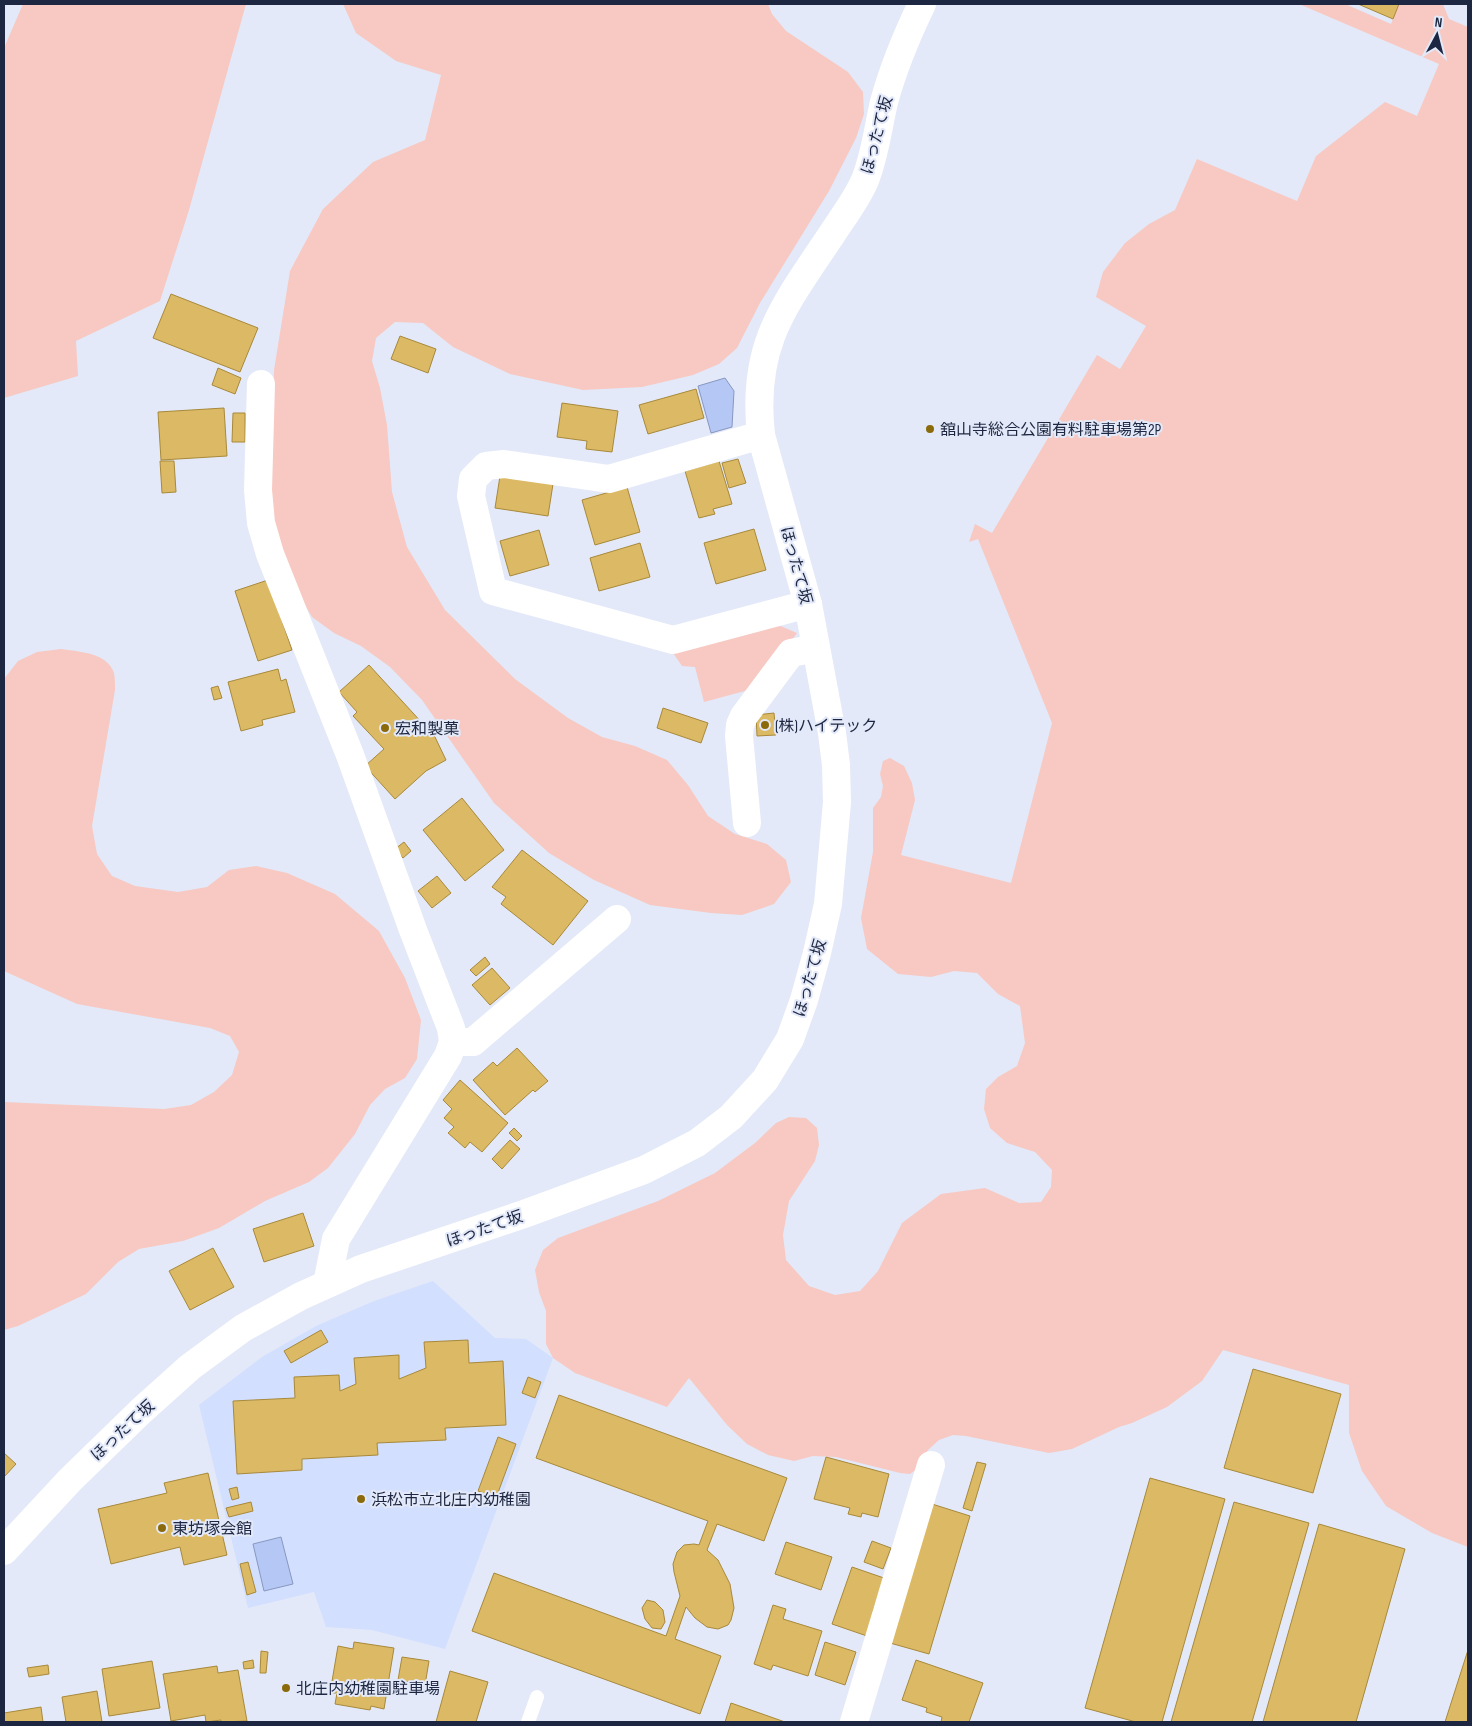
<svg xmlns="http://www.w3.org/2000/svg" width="1472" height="1726" viewBox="0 0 1472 1726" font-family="'Sofia Sans Condensed','Noto Sans JP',sans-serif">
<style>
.built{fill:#d2dffe}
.green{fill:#f7c9c2}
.water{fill:#b5c7f5;stroke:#8797bf}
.building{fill:#dcb964;stroke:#a8893a}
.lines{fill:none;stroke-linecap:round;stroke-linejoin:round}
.service{stroke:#fff;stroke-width:14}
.minor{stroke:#fff;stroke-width:28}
.tertiary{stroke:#fff;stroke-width:28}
.poi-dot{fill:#8a6a0a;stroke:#e3e9f8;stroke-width:2}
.labels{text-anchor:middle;stroke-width:4;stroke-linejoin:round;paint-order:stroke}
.street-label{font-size:16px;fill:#1d2741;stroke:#e3e9f8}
.poi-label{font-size:16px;fill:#1d2741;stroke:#e3e9f8;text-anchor:start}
</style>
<rect width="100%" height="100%" fill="#e3e9f8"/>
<!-- built -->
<polygon class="built" points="433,1281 495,1338 526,1339 553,1358 445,1649 372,1630 326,1627 314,1592 248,1608 199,1405 262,1357 316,1326 374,1301"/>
<!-- green -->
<g class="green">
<polygon points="23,4 246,4 189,210 160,301 76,341 78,376 4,398 4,48"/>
<polygon points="343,4 768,4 772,14 786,31 848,72 863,92 864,114 856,138 829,191 760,303 737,348 719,364 693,375 642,387 583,390 510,374 453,347 423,323 395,322 376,338 372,361 380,388 387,425 392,492 407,547 445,610 515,679 568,718 602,737 635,746 667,760 688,785 708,816 735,834 767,844 786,860 791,882 774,904 742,915 711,913 650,905 594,880 549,853 494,803 422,700 390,667 361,646 334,633 312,617 300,597 282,550 273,521 271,490 274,370 290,271 323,209 373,162 425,140 441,75 396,61 356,33"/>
<polygon points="1299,4 1345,4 1391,24 1399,4 1443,4 1449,19 1468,27 1468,1547 1432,1533 1386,1506 1362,1471 1349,1433 1349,1385 1223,1350 1202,1381 1167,1407 1132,1423 1119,1427 1072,1449 1049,1453 966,1436 953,1435 939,1440 928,1450 917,1469 910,1474 900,1473 836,1457 813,1456 794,1461 768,1455 747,1444 727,1425 689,1378 667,1407 575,1373 553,1358 546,1344 546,1311 539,1292 535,1270 543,1250 558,1238 658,1201 715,1173 755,1143 776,1123 789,1117 806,1118 817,1128 819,1145 815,1161 789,1201 783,1235 786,1260 809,1286 835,1295 860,1291 878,1271 902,1223 941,1194 985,1188 1019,1203 1041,1202 1051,1187 1052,1170 1035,1152 1007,1143 990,1128 984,1109 986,1089 998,1077 1017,1066 1025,1043 1020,1006 998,994 977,973 954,971 931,977 898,974 867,949 861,918 873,852 873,808 881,797 883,786 880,774 883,761 890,758 904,766 912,783 915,800 901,855 1011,883 1052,723 978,539 969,542 975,524 992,533 1097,355 1120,369 1146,326 1096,297 1103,272 1125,243 1149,224 1175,210 1197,159 1297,201 1316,156 1385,102 1417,116 1439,64"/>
<polygon points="778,625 797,633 756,688 704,702 695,667 682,666 673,653"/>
<path d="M61 649C79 652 107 652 114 673 115 678 115 685 115 690L92 826 97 854 112 876 135 886 178 892 207 887 229 870 256 866 287 873 335 894 379 931 405 978 421 1020 417 1059 405 1078 385 1089 370 1105 355 1134 328 1168 309 1182 265 1201 219 1228 183 1241 139 1249 118 1262 86 1294 18 1326 4 1330V1102L164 1109 191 1105 214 1092 232 1075 239 1052 230 1036 210 1028 77 1004 4 971V679L18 661 37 652Z"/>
</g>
<!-- water -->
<g class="water">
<polygon points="725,378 734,391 732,427 711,433 698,386"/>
<polygon points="281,1537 293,1584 264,1591 253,1544"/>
</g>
<!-- building -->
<g class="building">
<polygon points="1358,4 1399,4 1393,19"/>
<polygon points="171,294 258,328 240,372 153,338"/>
<polygon points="400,336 436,349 428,373 391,359"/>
<polygon points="218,368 241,378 235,394 212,385"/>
<polygon points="696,389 704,418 648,434 639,405"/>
<polygon points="562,403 618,411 612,452 586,449 587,441 557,437"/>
<polygon points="224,408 227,456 161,460 158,412"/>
<polygon points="233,413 245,413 245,442 232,442"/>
<polygon points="738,459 746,483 729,488 722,463"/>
<polygon points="160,461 174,461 176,492 162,493"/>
<polygon points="719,461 732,504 713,509 715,514 699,518 685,471"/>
<polygon points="500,476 553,484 548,516 495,508"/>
<polygon points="627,487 640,532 595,545 582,500"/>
<polygon points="754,529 766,570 716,584 704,543"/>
<polygon points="539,530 549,565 510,576 500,541"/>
<polygon points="640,543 650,577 599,591 590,558"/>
<polygon points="268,580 292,650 258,661 235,591"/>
<polygon points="369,665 435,737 446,760 426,771 395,799 365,766 384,749 353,716 357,712 339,692"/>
<polygon points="278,669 281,681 286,679 295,712 262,720 263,725 241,731 228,682"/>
<polygon points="218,686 222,698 214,700 211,688"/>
<polygon points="663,708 708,723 701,743 657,728"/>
<polygon points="774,713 776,735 757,736 756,715"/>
<polygon points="462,798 504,850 465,881 423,830"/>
<polygon points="404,842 411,851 403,858 395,849"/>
<polygon points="522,850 588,901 553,945 501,904 506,897 492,887"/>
<polygon points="437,876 451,893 432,908 418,891"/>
<polygon points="485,957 490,964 476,976 470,970"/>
<polygon points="492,968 510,988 490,1005 472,985"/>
<polygon points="517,1048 548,1081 535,1092 533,1090 505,1115 473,1080 493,1062 497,1066"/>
<polygon points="460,1080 508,1123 482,1152 470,1142 465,1148 448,1133 454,1127 444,1118 452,1109 443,1100"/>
<polygon points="514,1128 522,1136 517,1141 509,1133"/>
<polygon points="510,1140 520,1149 502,1169 492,1159"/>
<polygon points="303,1213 314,1246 264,1262 253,1229"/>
<polygon points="213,1248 234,1287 190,1310 169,1271"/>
<polygon points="321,1330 328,1342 291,1363 284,1351"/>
<polygon points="468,1340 469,1363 503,1361 506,1425 445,1428 446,1440 377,1443 378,1455 302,1459 302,1470 237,1474 233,1401 295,1398 294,1377 339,1375 340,1391 356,1384 354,1358 399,1355 399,1379 426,1368 424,1342"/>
<polygon points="1253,1369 1341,1394 1313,1493 1224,1468"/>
<polygon points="528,1377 541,1382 535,1398 522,1393"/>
<polygon points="559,1395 787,1478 764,1541 717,1524 707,1550 718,1560 730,1584 734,1608 731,1620 728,1625 718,1629 707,1627 695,1618 686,1607 675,1639 721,1656 700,1714 472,1631 494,1573 666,1636 680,1596 674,1572 673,1564 677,1552 684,1545 694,1544 699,1545 708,1521 536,1458"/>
<polygon points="498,1437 516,1444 496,1498 478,1491"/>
<polygon points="4,1453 16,1464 4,1477"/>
<polygon points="826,1457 889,1474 878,1517 862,1513 861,1517 848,1514 850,1508 814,1499"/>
<polygon points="977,1462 986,1464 972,1511 963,1508"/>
<polygon points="208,1473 227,1555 184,1565 180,1547 111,1564 98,1509 167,1493 164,1483"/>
<polygon points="1150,1478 1225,1499 1162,1722 1136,1722 1085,1708"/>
<polygon points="237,1487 239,1498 232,1500 229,1489"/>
<polygon points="251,1502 253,1511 229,1517 226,1508"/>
<polygon points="1234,1502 1309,1523 1252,1722 1171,1722"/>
<polygon points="932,1504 970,1516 929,1654 890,1643"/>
<polygon points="1319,1524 1405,1549 1356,1722 1263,1722"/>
<polygon points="872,1541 891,1548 883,1569 864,1562"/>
<polygon points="786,1542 832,1557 821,1590 775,1574"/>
<polygon points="248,1562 256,1592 247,1595 240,1564"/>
<polygon points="852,1567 884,1578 873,1611 875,1612 867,1636 832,1624"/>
<polygon points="647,1600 655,1602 663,1610 665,1622 661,1629 652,1628 645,1619 642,1608"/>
<polygon points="773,1605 786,1609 783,1619 822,1631 808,1676 773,1665 771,1670 754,1664"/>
<polygon points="354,1642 394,1648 384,1709 371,1706 370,1710 335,1704 337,1693 330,1693 338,1646 353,1649"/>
<polygon points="825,1642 856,1652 845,1685 815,1675"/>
<polygon points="1468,1650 1468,1722 1445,1722"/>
<polygon points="261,1651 268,1652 266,1673 260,1673"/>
<polygon points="402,1657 429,1661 425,1685 398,1680"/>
<polygon points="253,1660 254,1668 244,1669 243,1662"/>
<polygon points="916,1660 983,1683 969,1722 941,1722 942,1717 926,1712 927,1708 902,1700"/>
<polygon points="152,1661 160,1708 109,1716 102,1669"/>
<polygon points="48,1665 49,1674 29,1677 27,1668"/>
<polygon points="217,1666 218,1673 238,1670 247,1721 221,1722 221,1720 206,1722 205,1715 171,1721 163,1674"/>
<polygon points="450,1671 488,1682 476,1722 436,1722"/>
<polygon points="97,1691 102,1722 66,1722 62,1697"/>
<polygon points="731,1703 785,1722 725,1722"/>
<polygon points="41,1707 43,1722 4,1722 4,1713"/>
</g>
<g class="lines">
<!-- service -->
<polyline class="service" points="528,1722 537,1697"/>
<!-- minor -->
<g class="minor">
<polyline points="261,384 258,490 261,523 270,554 350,755 413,930 451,1028 453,1042 448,1056 336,1239 327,1284"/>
<polyline points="761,435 609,479 504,464 486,466 473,479 471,496 493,591 673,640 808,604"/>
<polyline points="747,823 739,736 740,725 744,716 791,653 816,648"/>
<polyline points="453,1042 473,1042 617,919"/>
<polyline points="854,1722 931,1465"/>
</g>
<!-- tertiary -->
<path class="tertiary" d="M4 1551 70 1480 141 1411 190 1367 243 1328 301 1296 361 1269 524 1214 644 1170 697 1143 731 1117 765 1080 790 1039 804 1000 817 953 828 904 837 802 836 765 832 733 808 604 761 435C751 344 784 306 832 234 843 217 857 199 865 180 875 155 878 128 884 102 893 69 907 35 922 4"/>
</g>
<!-- markers -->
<g class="poi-dot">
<circle cx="930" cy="429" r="5"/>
<circle cx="765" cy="725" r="5"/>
<circle cx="385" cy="728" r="5"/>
<circle cx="361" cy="1499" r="5"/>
<circle cx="162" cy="1528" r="5"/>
<circle cx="286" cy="1688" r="5"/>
</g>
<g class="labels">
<!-- street labels -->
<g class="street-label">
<text transform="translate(876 135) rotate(-75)" y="6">ほったて坂</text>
<text transform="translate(797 565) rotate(75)" y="6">ほったて坂</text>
<text transform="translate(809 978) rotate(-74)" y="6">ほったて坂</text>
<text transform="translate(484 1228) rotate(-19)" y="6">ほったて坂</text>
<text transform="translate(122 1430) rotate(-43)" y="6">ほったて坂</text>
</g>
<!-- poi labels -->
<g class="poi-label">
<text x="940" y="435">舘山寺総合公園有料駐車場第2P</text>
<text x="775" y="731">(株)ハイテック</text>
<text x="395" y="734">宏和製菓</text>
<text x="371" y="1505">浜松市立北庄内幼稚園</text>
<text x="172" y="1534">東坊塚会館</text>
<text x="296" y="1694">北庄内幼稚園駐車場</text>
</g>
</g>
<!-- border -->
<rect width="1472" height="1726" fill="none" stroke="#1d2741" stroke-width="10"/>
<!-- north arrow -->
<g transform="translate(1437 35) rotate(7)" stroke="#e3e9f8" stroke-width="4" paint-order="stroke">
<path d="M0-4L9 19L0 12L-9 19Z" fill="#1d2741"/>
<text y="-8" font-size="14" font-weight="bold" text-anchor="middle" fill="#1d2741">N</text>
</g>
</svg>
